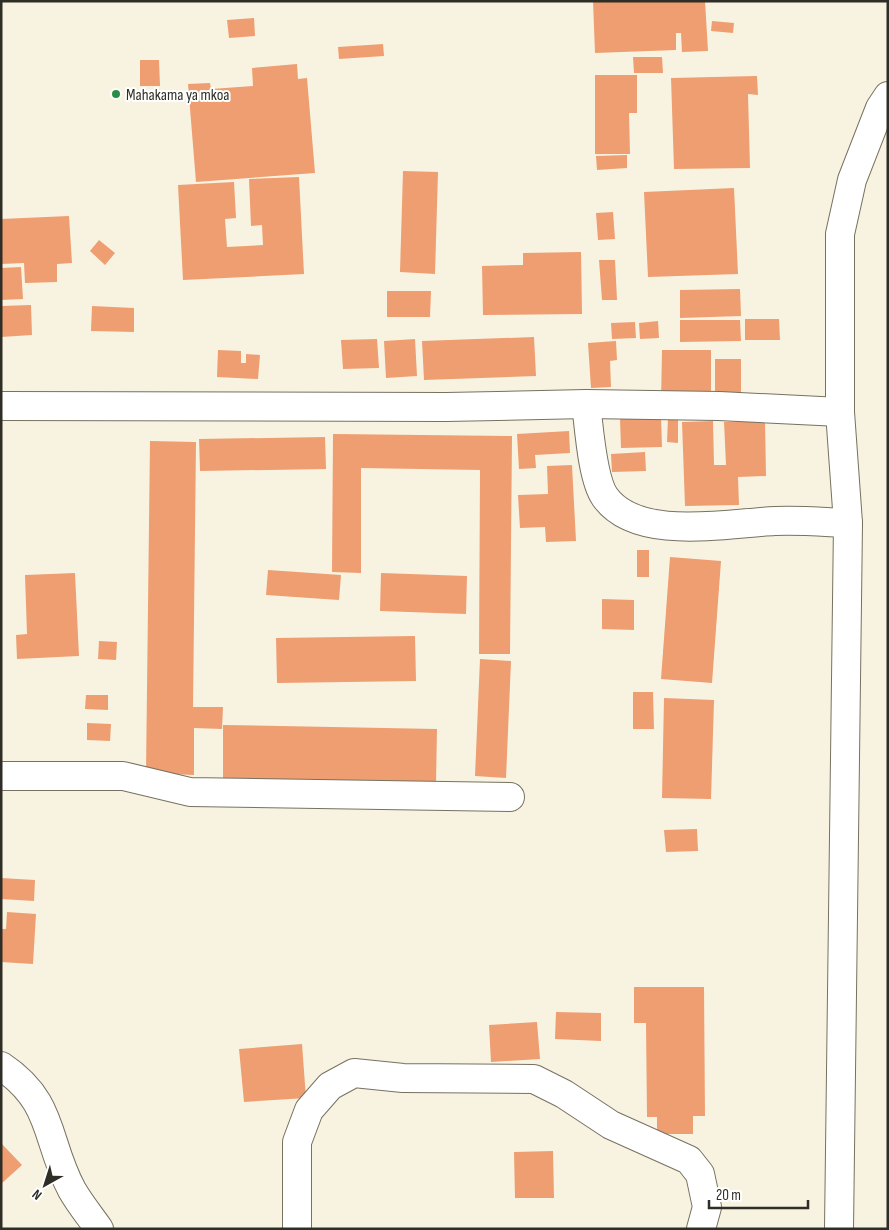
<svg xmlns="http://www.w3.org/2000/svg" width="889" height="1230" viewBox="0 0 889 1230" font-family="'Sofia Sans Condensed',sans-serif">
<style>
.building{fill:#ee9e71}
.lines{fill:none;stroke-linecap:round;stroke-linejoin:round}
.minor-casing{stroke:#767161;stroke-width:30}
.major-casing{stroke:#767161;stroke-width:30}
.minor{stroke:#fff;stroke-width:28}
.major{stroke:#fff;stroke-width:28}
.poi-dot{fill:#289046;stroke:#fff;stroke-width:2}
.labels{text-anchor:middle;stroke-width:4;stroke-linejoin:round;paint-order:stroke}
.poi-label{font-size:16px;fill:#2e2d26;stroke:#fff;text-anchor:start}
</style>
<rect width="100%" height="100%" fill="#f8f3e0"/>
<!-- building -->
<g class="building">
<polygon points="593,1 705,1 708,51 682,52 681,33 676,33 676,50 595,53"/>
<polygon points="254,18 255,36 229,38 227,20"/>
<polygon points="712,21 734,23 733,33 711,31"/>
<polygon points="383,44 384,56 339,59 338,47"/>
<polygon points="633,57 662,57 663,73 634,73"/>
<polygon points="140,60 159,60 160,86 140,86"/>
<polygon points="297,64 298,79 307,78 315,173 196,182 188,84 210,83 211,89 253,86 252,68"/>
<polygon points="595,75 637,75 637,113 629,113 630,154 595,154"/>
<polygon points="757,76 758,95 748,94 750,168 674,169 671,78"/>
<polygon points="627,155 627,168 597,170 596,156"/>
<polygon points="403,171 438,172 435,274 400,272"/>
<polygon points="299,177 304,274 183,280 178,185 234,182 236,218 225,219 227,247 263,245 262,225 251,226 249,179"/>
<polygon points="734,188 738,274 648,277 644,192"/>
<polygon points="613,212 615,239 598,240 596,213"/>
<polygon points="69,216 72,263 57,264 57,282 25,283 24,263 1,264 1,219"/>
<polygon points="99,240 115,253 105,265 90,251"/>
<polygon points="581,252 582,314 483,315 482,266 523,265 523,253"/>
<polygon points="599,260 615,260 617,300 602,300"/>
<polygon points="21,267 23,299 1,300 1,268"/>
<polygon points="740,289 741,316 680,318 680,290"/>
<polygon points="387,291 431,291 430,317 387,317"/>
<polygon points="31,305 32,335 1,337 1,306"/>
<polygon points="92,306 134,308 134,332 91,331"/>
<polygon points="745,319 779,319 780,340 745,340"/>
<polygon points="680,320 740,320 741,341 680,342"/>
<polygon points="658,321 659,338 640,339 639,323"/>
<polygon points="635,322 636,338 612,339 611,323"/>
<polygon points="534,337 536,376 424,380 422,341"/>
<polygon points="377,339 379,368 343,369 341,340"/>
<polygon points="415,339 417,376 386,378 384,341"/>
<polygon points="616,341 617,360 610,361 611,387 591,388 588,343"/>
<polygon points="218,350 241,351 241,363 246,363 246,354 260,355 258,379 217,377"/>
<polygon points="662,350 711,350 711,402 661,402"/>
<rect x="715" y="359" width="26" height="45"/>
<polygon points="661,416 662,447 621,448 620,418"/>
<polygon points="668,418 678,418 678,443 667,442"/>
<polygon points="713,421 714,465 726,465 724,422 765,421 766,476 738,477 739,505 685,506 682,422"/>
<polygon points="569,431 570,453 535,455 536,468 519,469 517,434"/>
<polygon points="333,434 512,436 510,654 479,654 480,470 361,468 361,573 332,572"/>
<polygon points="325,437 326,469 200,471 199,439"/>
<polygon points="150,441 196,442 193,707 223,707 222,729 194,728 194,775 146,773"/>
<polygon points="645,452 646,471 612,472 611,454"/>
<polygon points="572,465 576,541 546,542 545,527 520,528 518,495 548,494 547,466"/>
<rect x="637" y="550" width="12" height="27"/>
<polygon points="670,557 721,561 712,683 661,679"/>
<polygon points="268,570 341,575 339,600 266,595"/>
<polygon points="75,573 79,656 17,659 16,635 27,634 25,575"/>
<polygon points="381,573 467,576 466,614 380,611"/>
<polygon points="602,599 634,600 634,630 602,629"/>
<polygon points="415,636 416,681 277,683 276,638"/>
<polygon points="99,641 117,642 116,660 98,659"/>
<polygon points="480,659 511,661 506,778 475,776"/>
<polygon points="633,692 653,692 654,729 633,729"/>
<polygon points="86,695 108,695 108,710 85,709"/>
<polygon points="664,698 714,700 711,799 662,798"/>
<polygon points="87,723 111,724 110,741 87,740"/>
<polygon points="223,725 437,729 436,783 223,779"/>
<polygon points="697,829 698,851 666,852 664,830"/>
<polygon points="1,878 35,880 34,901 1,899"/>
<polygon points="7,912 36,914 33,964 1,962 1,929 6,929"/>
<polygon points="634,987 704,987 705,1116 693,1116 693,1134 657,1134 657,1117 647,1117 646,1023 634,1023"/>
<polygon points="556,1012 601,1013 601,1041 555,1039"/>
<polygon points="537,1022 540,1059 491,1062 489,1025"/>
<polygon points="302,1044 306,1098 244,1102 239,1049"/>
<polygon points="1,1143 22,1165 1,1184"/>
<polygon points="553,1151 554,1198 515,1198 514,1152"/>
</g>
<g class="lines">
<!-- minor casing -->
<g class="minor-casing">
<g id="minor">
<path d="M586 404C589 426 592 479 605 497 637 542 728 523 775 521 799 520 824 522 848 523"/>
<polyline points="1,406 446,407 586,404 719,406 840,412"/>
<polyline points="1,776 123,776 190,792 510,797"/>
<path d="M1 1066C55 1102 45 1140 72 1190 80 1204 90 1216 99 1229"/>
<polyline points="297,1229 297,1142 309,1110 330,1086 354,1073 403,1078 534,1079 564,1094 611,1125 689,1160 700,1174 707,1207 701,1229"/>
</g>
</g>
<!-- major casing -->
<g class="major-casing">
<polyline id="major" points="839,1229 848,523 840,412 840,234 852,180 880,108 888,96"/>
</g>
<!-- minor -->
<use href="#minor" class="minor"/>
<!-- major -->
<use href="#major" class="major"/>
</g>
<!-- markers -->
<circle class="poi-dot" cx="116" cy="94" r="5"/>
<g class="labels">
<!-- poi labels -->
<g class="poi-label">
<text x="126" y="100">Mahakama ya mkoa</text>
</g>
</g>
<!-- border -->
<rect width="889" height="1230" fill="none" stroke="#2e2d26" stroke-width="5"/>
<!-- north arrow -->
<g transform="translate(45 1185) rotate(219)" stroke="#ffffff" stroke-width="4" paint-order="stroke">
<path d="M0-4L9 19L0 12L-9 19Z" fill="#2e2d26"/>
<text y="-8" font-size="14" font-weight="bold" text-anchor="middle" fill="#2e2d26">N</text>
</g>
<!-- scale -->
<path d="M709 1200v8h99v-8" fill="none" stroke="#2e2d26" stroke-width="2.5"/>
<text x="716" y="1200" font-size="15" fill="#2e2d26" stroke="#ffffff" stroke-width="4" paint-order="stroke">20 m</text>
</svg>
